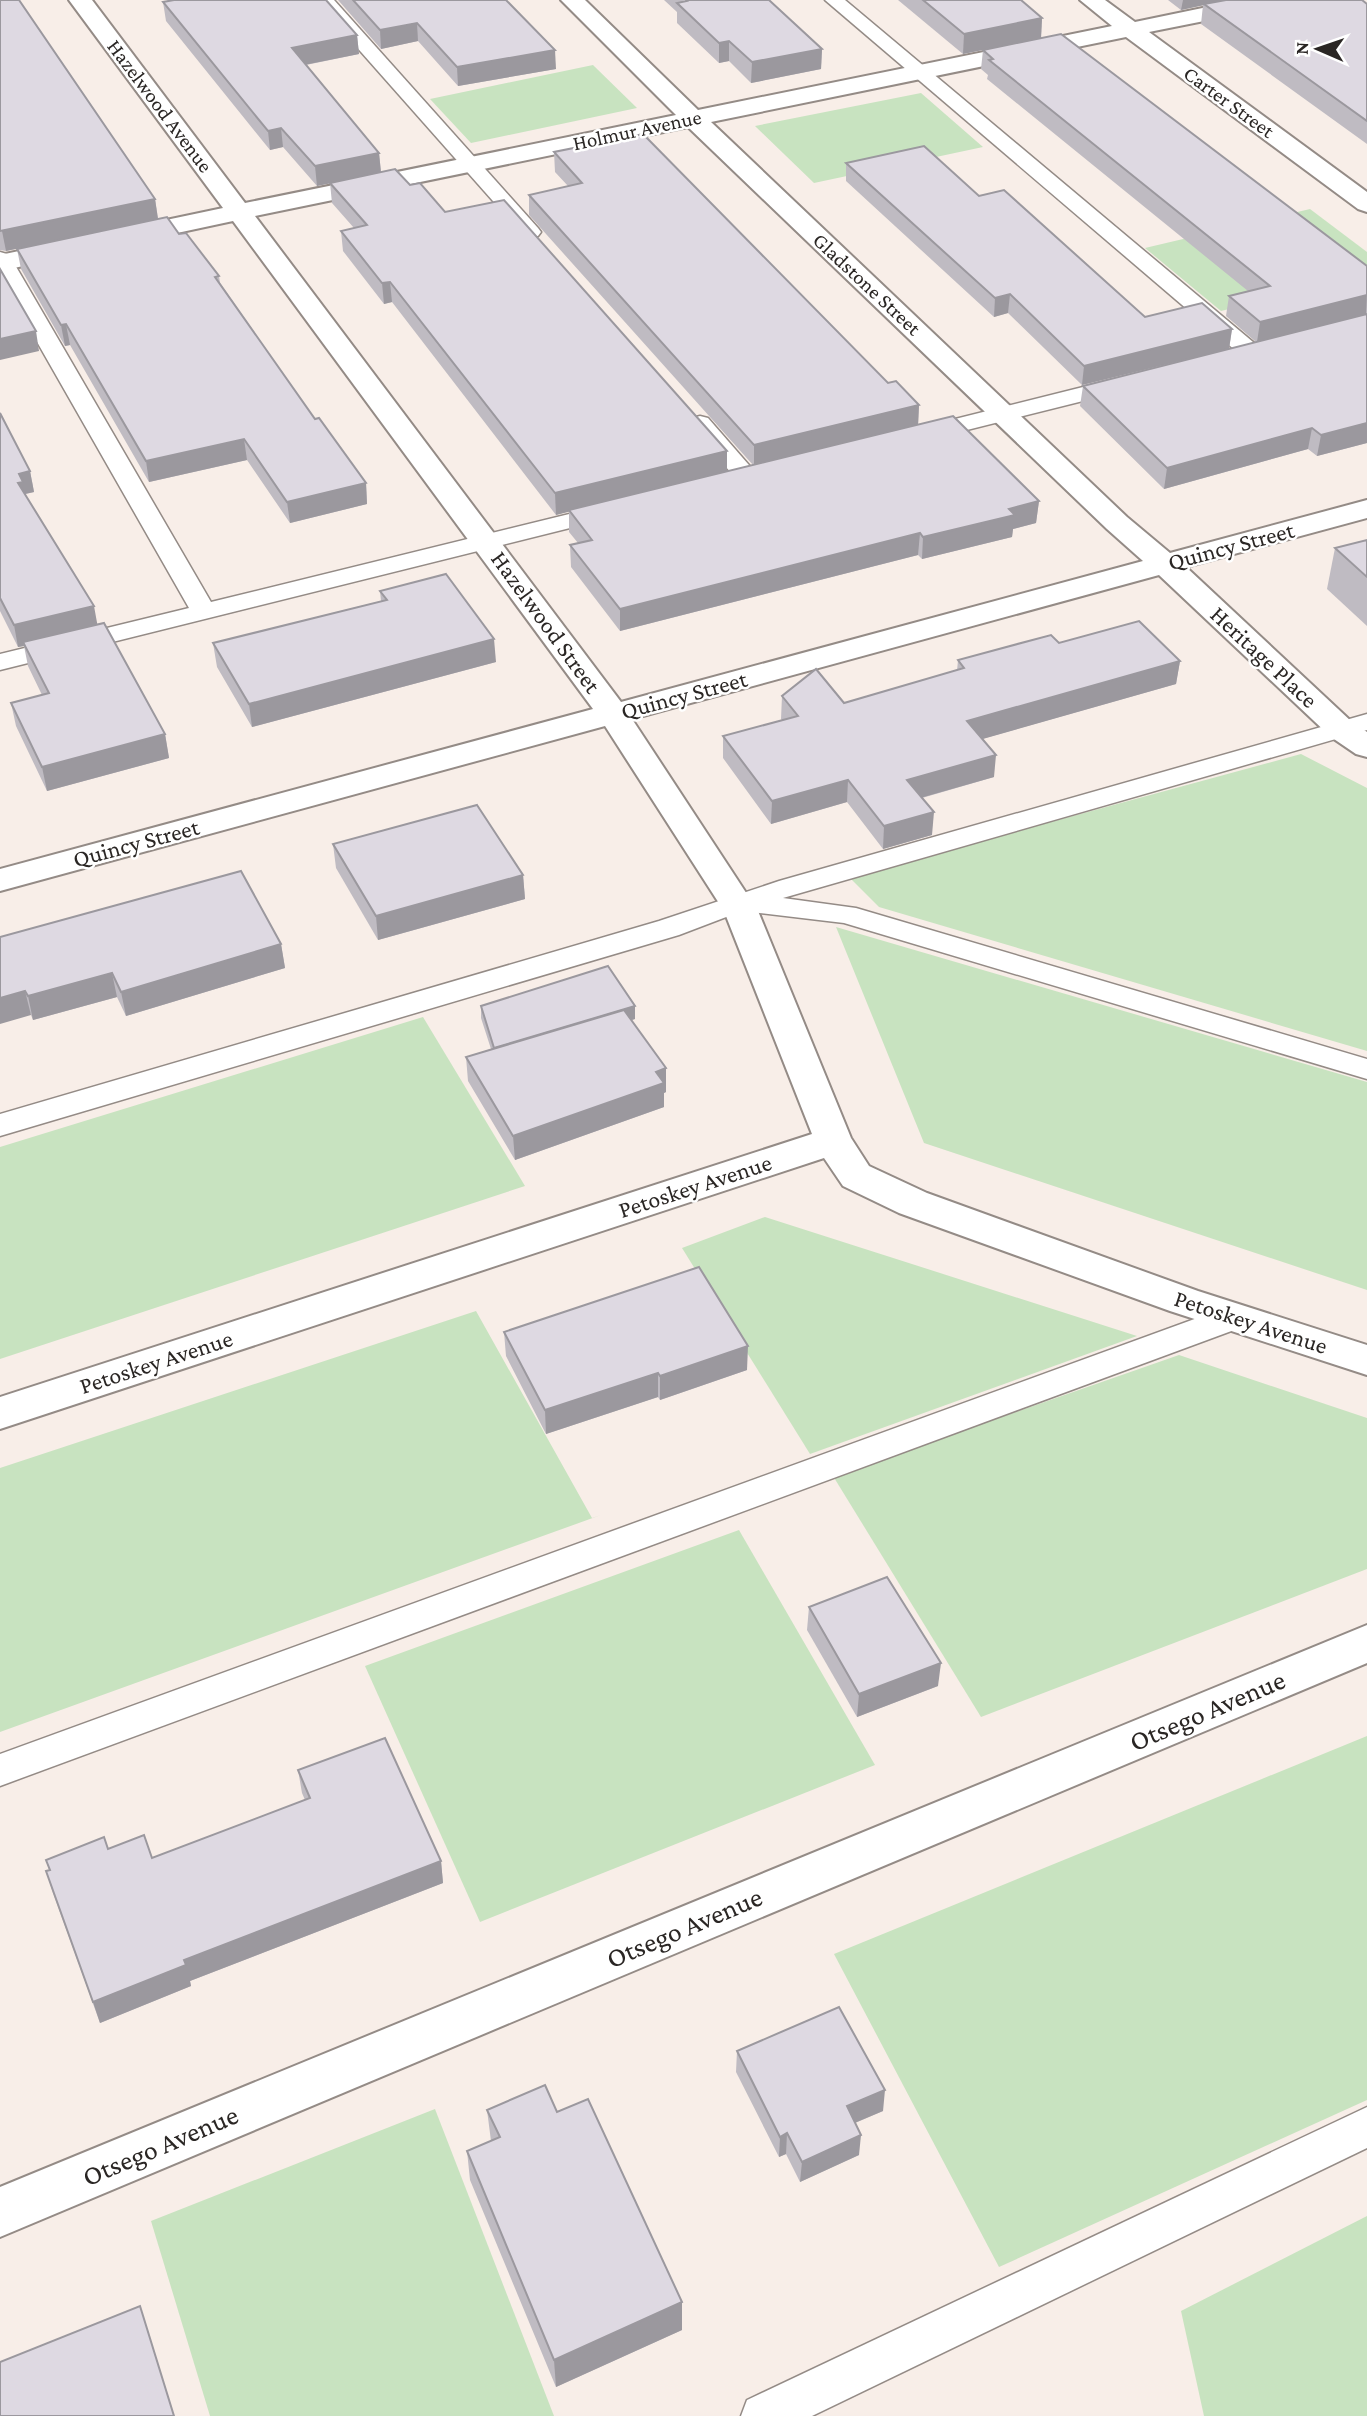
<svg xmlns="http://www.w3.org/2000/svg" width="1367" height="2416" viewBox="0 0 1367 2416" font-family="'Crimson Pro',serif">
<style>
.green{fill:#c8e3c0}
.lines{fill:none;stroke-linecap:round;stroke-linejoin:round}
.lane-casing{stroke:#948b86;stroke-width:3}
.street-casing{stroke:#948b86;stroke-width:4}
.lane{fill:#fff;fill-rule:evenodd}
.street{fill:#fff;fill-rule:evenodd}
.wall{fill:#bfbbc2}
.shaded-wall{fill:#9b989e}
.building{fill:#ded9e2;stroke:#9b989e;stroke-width:2}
.labels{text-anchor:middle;stroke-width:5;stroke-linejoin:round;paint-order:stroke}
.far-street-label{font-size:21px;fill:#2a2624;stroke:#fff}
.street-label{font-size:24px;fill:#2a2624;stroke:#fff}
.near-street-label{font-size:28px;fill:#2a2624;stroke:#fff}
</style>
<rect width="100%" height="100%" fill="#f8eee8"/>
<!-- green -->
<g class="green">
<polygon points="593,65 637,108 471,143 430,99"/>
<polygon points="921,93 983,147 814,183 755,126"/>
<polygon points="1310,209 1367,252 1367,275 1221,311 1145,248"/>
<polygon points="1301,754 1367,788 1367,1051 879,907 849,877"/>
<polygon points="836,927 1367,1082 1367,1290 924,1143"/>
<polygon points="423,1017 525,1186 0,1359 0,1147"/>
<polygon points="765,1217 1137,1336 810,1454 682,1248"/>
<polygon points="476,1311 592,1518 601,1515 0,1732 0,1468"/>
<polygon points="1179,1355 1367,1418 1367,1569 981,1717 833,1476"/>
<polygon points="739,1530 875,1765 480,1922 365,1666"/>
<polygon points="1367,1736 1367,2100 999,2267 834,1954"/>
<polygon points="435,2109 554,2416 210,2416 151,2221"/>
<polygon points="1367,2216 1367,2416 1204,2416 1181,2311"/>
</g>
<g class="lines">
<!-- lane casing -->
<g class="lane-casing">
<g id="lane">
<polygon points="315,0 334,0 538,228 541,232 538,236 524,236"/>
<polygon points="825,0 845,0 1259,347 1262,352 1259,357 1243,357"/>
<polygon points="0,252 7,254 11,258 211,602 610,504 618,506 622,511 618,516 0,670 0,654 189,608 0,277"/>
<polygon points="1123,377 1131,379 1134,384 1131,389 919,442 911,440 907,435 911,430"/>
<polygon points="700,416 708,418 755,472 759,477 755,482 739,482 692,428 689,423 692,418"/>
<polygon points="1367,714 1367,730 783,898 856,908 1367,1059 1367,1079 844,923 742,911 679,935 0,1136 0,1114 659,921 779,881"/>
<polygon points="1233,1305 1245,1308 1249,1317 1245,1326 0,1786 0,1754"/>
<polygon points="1367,2107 1367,2148 812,2416 741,2416 747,2400"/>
</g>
</g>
<!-- street casing -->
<g class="street-casing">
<g id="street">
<path d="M69 0H92L245 203 676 115 561 0H585L698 110 1112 26 1080 0H1105L1135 22 1241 0H1285L1282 5 1274 7 1149 32 1367 192V212L1358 209 1126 37 711 122 1127 517 1170 553 1367 500V518L1186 567 1353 723 1367 732V757L1356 754 1331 737 1159 575 632 719 758 911 851 1138 869 1166 927 1193 1198 1291 1367 1345V1375L1170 1311 899 1213 843 1186 824 1158 0 1429V1397L812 1134 724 911 605 726 0 891V869L593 709 233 221 0 271V255L223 208ZM688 127 1107 529 1143 561 621 702 255 216Z"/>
<polygon points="1367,1625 1367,1663 0,2237 0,2187"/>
</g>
</g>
<!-- lane -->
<use href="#lane" class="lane"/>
<!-- street -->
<use href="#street" class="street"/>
</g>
<!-- wall -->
<g class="wall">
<polygon points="0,0 155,199 158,219 6,251 0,250"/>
<polygon points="167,0 326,0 357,35 359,54 306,65 379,153 381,172 410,185 445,212 727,451 727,471 753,465 529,215 529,195 568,186 555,172 554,152 919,405 918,425 1039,501 1036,523 1013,529 1012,537 922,559 918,555 620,631 571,567 570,545 578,543 569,532 569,511 556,515 392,302 384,304 343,251 341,231 354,228 332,203 330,183 317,186 283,147 270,150 166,21 163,2 168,1"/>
<polygon points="338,0 506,0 556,69 458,86 418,41 381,49"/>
<polygon points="664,0 769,0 822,49 821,69 751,83 729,61 719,63 677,23 677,12"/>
<polygon points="898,0 1021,0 1042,18 1041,38 963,54"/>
<polygon points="1168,0 1362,0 1367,4 1367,144 1201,24 1203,5 1181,10"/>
<polygon points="983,50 1367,266 1367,443 1317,456 1308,449 1164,489 1080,406 1083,386 1256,342 1226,316 1229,296 1248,291 987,79 988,75 981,69"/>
<polygon points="846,163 979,196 1145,317 1232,329 1229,349 1082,385 1008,313 994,317 846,181"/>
<polygon points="179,234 219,276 220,283 315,419 366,483 367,504 290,523 247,460 149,482 70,345 65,346 21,269 17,249"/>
<polygon points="0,413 30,471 34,492 25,494 97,624 165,734 169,758 47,791 16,726 11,703 42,695 28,666 24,646 18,647 0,611"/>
<polygon points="1367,540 1367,626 1327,589 1335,548"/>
<polygon points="380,591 496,662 252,727 217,667 213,643 381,601"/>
<polygon points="1059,643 1180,661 1176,684 982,739 994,777 922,798 932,835 883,849 847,802 771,824 723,758 723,736 782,720 781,719 782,696 844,703 957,671 958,660"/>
<polygon points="333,844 523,875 525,899 378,940 336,868"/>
<polygon points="0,937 281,944 285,968 126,1016 117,997 33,1020"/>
<polygon points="481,1006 635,1019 631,1020 666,1092 664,1093 664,1107 515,1160 468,1081 466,1057 491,1049 481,1018"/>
<polygon points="504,1332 747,1370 660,1400 658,1397 546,1434 506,1356"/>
<polygon points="809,1607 938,1686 857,1717 807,1630"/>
<polygon points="298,1770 441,1861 443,1883 190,1981 191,1986 100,2023 53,1893 46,1871 49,1870 46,1860 108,1849 152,1858 305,1800 302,1793"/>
<polygon points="737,2051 883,2111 855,2123 859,2155 800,2182 786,2154 779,2157 736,2072"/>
<polygon points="487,2110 557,2112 682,2302 682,2330 556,2387 470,2180 467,2151 491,2141"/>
</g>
<!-- shaded-wall -->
<g class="shaded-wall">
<polygon points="1183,0 1228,0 1181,10"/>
<polygon points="1042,18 1041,38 963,54 964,34"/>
<polygon points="417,23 418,41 381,49 380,30"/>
<polygon points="357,35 359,54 294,67 292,48"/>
<polygon points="729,41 729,61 719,63 719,43"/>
<polygon points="822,49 821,69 751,83 752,62"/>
<polygon points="555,50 556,69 458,86 457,67"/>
<polygon points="281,128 283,147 270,150 268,131"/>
<polygon points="379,153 381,173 317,186 315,166"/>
<polygon points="155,199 158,219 6,251 2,231"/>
<polygon points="390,282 392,302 384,304 382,283"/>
<polygon points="1010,294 1008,313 994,317 995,298"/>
<polygon points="1367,295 1366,314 1257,342 1260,322"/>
<polygon points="66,324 70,345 65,346 61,325"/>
<polygon points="1232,329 1229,349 1082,385 1084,366"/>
<polygon points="36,331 39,351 0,360 0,339"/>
<polygon points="919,405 918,426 754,466 754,445"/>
<polygon points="1367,423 1367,443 1317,456 1321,435"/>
<polygon points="1312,428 1308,449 1164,489 1167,468"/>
<polygon points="244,439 247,460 149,482 146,461"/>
<polygon points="727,451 727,472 556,515 555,493"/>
<polygon points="30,471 34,492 25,494 18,483 19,474"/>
<polygon points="366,483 367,504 290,523 287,502"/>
<polygon points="1039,501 1036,523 1013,529 1012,537 922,559 923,537 1009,509"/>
<polygon points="920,533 918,555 620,631 620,609"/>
<polygon points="94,606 98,628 23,642 24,646 18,647 14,625"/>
<polygon points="494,639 496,662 252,727 249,704"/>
<polygon points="1180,661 1176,684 965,744 967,721"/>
<polygon points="165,734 169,758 47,791 42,767"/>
<polygon points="996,755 994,777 906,802 907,780"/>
<polygon points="848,780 847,802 771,824 772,801"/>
<polygon points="934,812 932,835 883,849 884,826"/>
<polygon points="523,875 525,899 378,940 376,916"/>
<polygon points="281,944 285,968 126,1016 121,992"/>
<polygon points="112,973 117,997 33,1020 28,996"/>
<polygon points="25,991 31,1015 0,1024 0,998"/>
<polygon points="635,1006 635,1019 495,1062 494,1049"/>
<polygon points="666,1068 666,1092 664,1093 664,1107 515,1160 513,1136 656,1072"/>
<polygon points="748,1346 747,1370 660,1400 660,1376"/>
<polygon points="658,1373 658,1397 546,1434 545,1410"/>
<polygon points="941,1663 938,1686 857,1717 859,1694"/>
<polygon points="441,1861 443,1883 190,1981 191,1986 100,2023 93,2002 184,1960"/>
<polygon points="885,2090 883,2111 845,2127 847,2106"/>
<polygon points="787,2133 786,2154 779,2157 780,2137"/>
<polygon points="861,2135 859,2155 800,2182 802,2162"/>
<polygon points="682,2302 682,2330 556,2387 554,2360"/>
</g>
<!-- building -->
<g class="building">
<polygon points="0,0 19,0 155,199 0,231"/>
<polygon points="174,0 326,0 357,35 292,48 379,153 315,166 281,128 268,131 163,2"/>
<polygon points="353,0 506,0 555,50 457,67 417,23 380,30"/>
<polygon points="686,0 769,0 822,49 752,62 729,41 719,43 677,3 687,1"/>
<polygon points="923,0 1021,0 1042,18 964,34"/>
<polygon points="1226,0 1362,0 1367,4 1367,121 1204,4"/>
<polygon points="1061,34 1367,266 1367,295 1260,322 1229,296 1270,286 989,60 993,59 983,50"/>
<polygon points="643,134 888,383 896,381 919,405 754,445 529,195 582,183 554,152"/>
<polygon points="924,146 979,196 1004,190 1145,317 1202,303 1232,329 1084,366 1010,294 995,298 846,163"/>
<polygon points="395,169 410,185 420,183 445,212 504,200 727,451 555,493 390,282 382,283 341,231 367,225 330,183"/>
<polygon points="167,217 179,234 186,233 219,276 215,277 315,419 319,418 366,483 287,502 244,439 146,461 66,324 61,325 17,249"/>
<polygon points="0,269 36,331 0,339"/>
<polygon points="1367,314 1367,423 1321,435 1312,428 1167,468 1083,386"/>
<polygon points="0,413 30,471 19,474 23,482 18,483 94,606 14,625 0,598"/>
<polygon points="953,416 1039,501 1009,509 1015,515 923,537 920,533 620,609 570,545 592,540 569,510"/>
<polygon points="1367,540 1367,577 1335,548"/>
<polygon points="446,574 494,639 249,704 213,643 387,600 380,591"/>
<polygon points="1139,621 1180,661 967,721 996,755 907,780 934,812 884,826 848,780 772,801 723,736 798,716 782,696 816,669 844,703 964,668 958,660 1051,635 1059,643"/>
<polygon points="104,623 165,734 42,767 11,703 49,693 23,642"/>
<polygon points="477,805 523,875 376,916 333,844"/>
<polygon points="241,871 281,944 121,992 112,973 28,996 25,991 0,998 0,937"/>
<polygon points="608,966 635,1006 494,1048 481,1006"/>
<polygon points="624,1010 666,1068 656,1072 664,1083 513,1136 466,1057"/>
<polygon points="699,1267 748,1346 660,1376 658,1373 545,1410 504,1332"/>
<polygon points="887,1577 941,1663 859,1694 809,1607"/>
<polygon points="385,1738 441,1861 184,1960 186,1965 93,2002 46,1871 50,1870 46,1860 104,1837 108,1849 144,1835 152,1858 310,1798 298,1770"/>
<polygon points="839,2007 885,2090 847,2106 861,2135 802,2162 787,2133 780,2137 737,2051"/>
<polygon points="545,2085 557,2112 588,2099 682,2302 554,2360 467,2151 500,2137 487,2110"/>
<polygon points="140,2306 174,2416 0,2416 0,2362"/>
</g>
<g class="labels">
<!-- far-street labels -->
<g class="far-street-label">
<text transform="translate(1229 102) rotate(36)" y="7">Carter Street</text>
<text transform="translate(160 106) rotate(53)" y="7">Hazelwood Avenue</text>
<text transform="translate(637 130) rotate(-12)" y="7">Holmur Avenue</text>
<text transform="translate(867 284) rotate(43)" y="7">Gladstone Street</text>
</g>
<!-- street labels -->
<g class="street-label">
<text transform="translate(1231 546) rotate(-15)" y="8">Quincy Street</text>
<text transform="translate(546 622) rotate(54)" y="8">Hazelwood Street</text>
<text transform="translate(1264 657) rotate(43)" y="8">Heritage Place</text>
<text transform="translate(684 695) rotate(-15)" y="8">Quincy Street</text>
<text transform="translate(136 843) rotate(-15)" y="8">Quincy Street</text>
<text transform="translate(695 1186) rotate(-18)" y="8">Petoskey Avenue</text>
<text transform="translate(1251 1322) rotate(18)" y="8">Petoskey Avenue</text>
<text transform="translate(156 1362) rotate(-18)" y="8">Petoskey Avenue</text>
</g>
<!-- near-street labels -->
<g class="near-street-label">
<text transform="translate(1207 1710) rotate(-23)" y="10">Otsego Avenue</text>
<text transform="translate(684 1927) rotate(-23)" y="10">Otsego Avenue</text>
<text transform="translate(160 2145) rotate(-23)" y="10">Otsego Avenue</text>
</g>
</g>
<!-- north arrow -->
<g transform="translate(1318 49) rotate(272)" stroke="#ffffff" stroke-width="5" paint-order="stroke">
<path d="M0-5L12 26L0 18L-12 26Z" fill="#2a2624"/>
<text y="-10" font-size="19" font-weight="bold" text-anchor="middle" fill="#2a2624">N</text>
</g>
</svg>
